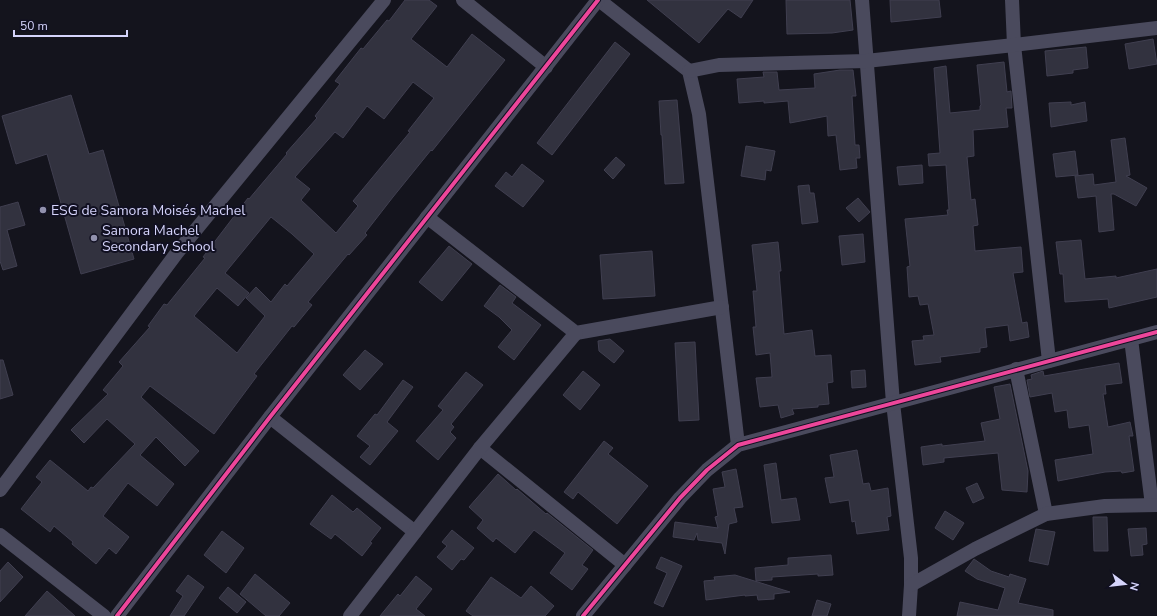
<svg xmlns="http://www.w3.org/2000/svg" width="1157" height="616" viewBox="0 0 1157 616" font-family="'Nunito Sans',sans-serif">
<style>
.building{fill:#32323f;stroke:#403f50;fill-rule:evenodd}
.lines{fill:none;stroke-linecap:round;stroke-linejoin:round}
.minor{stroke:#4a4a5d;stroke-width:14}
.cycleway-casing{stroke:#111021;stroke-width:6}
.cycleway{stroke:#ed469a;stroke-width:4}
.poi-dot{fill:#9191ad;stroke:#111021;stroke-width:1.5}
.labels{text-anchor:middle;stroke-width:4;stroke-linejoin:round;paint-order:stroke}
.poi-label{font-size:14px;fill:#d5d4fb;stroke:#111021;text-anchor:start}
</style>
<rect width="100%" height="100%" fill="#14141d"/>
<!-- building -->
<g class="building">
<path d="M405 0H429L437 6 411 39 447 67 472 34 505 60 432 151 431 150 393 197 365 233 367 235 349 255 348 254 308 302 312 305 294 327 292 326 254 374 257 376 214 434 150 386 141 397 199 451 185 466 156 437 140 455 174 484 157 506 128 483 103 516 129 537 116 554 109 548 96 564 72 544 73 542 54 526 50 532 21 509 42 482 36 477 50 460 88 491 91 487 93 488 135 444 107 419 84 443 71 430 108 394 103 390 123 366 119 362 150 327 148 326 164 304 167 305 205 258 203 257 248 198 249 199 287 154 286 153 317 118 315 116 340 84 335 81 361 48 363 49 387 20 389 21ZM413 82 434 98 408 131 410 132 353 201 358 206 336 233 301 200 310 189 295 177 335 132 343 138 367 106 384 119ZM271 217 292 234 314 254 287 286 285 284 271 302 256 287 246 298 265 316 237 353 194 316 217 288 238 306 249 293 225 273Z"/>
<polygon points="647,0 753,0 741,18 728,9 699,43"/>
<polygon points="786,0 850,0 853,30 832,33 787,34"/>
<polygon points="890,0 939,0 941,17 891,22"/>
<polygon points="1153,39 1157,64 1129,69 1125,44"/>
<polygon points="615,42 630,54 552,155 537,143"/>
<polygon points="1086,47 1088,68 1073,70 1073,73 1047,76 1045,51"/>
<polygon points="1004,62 1007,92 1011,91 1012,108 1006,108 1008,127 973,130 974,156 967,157 971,200 975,199 978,225 973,226 975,251 1021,247 1023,272 1013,273 1022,323 1027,322 1029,337 1010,341 1008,325 985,328 987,347 980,348 980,352 940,357 941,362 915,365 912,341 924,340 923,336 934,335 928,304 920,305 918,296 909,297 907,267 910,266 905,219 948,215 947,210 949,210 946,165 929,166 928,154 940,153 934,68 946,66 950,113 980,110 980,106 981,105 977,65"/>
<polygon points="840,70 853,70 856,96 852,96 855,145 859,145 860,158 856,158 857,168 840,170 836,135 828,136 827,116 790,123 788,101 764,103 764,101 739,103 737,79 764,77 763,72 777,72 779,90 815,88 814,74"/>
<polygon points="71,95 89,154 103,150 134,259 81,274 47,154 16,164 2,116"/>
<polygon points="677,100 684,183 665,184 662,135 661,135 659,101"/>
<polygon points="1071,102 1071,105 1085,102 1087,121 1051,127 1049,103"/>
<polygon points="1125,138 1130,175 1126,176 1147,188 1136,206 1114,194 1111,194 1114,230 1099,232 1096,196 1078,198 1075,176 1093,174 1094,185 1116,182 1111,140"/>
<polygon points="746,146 775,151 771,171 766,170 765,180 741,176"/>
<polygon points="1075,151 1078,175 1056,177 1053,154"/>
<polygon points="616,157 625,165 613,179 604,170"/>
<polygon points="522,164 544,181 523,207 495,186 506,172 512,177"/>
<polygon points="922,165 923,183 899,185 897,167"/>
<polygon points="809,185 810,193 814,193 818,222 802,224 798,186"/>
<polygon points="858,198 870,212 859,222 846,208"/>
<polygon points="18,202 25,225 7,230 17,266 3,270 0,261 0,207"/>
<polygon points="863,234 865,262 842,265 839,236"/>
<polygon points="1081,240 1085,279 1116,276 1116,278 1157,269 1157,297 1109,308 1108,299 1065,302 1063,274 1060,274 1056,242"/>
<polygon points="778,242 781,271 779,271 784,334 812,330 815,356 831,355 833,382 827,383 829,404 818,405 818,407 792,409 794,414 781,418 778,405 760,407 756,378 772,377 770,353 756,355 753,327 756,327 753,291 757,291 752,245"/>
<polygon points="449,246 472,264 442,301 419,282"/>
<polygon points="652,251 655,296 603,299 600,255"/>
<polygon points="500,285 516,297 512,303 541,325 514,360 498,347 512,330 499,317 484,306"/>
<polygon points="610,339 624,351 614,363 599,351 598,341"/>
<polygon points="695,342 699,420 679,421 675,343"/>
<polygon points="365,350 383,364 360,390 343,375"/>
<polygon points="0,360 3,360 13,395 0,399"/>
<polygon points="1119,363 1122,383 1105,385 1106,394 1103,394 1108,427 1130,422 1133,436 1129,436 1134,471 1122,473 1121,471 1105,472 1058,481 1055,460 1093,454 1089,425 1069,428 1067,410 1055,412 1052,393 1030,397 1027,380 1032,379 1031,375 1043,371 1044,376"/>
<polygon points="865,370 866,387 852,388 851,371"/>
<polygon points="583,371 600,385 580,410 563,395"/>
<polygon points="466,372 483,385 451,424 454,427 450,432 456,438 438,460 416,441 443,410 438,406"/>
<polygon points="403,380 413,387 387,422 398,431 370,465 360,457 370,446 357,436 375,414 377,415"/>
<polygon points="1010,384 1028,471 1027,492 1002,490 998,453 944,458 944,462 923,465 921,447 942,444 942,446 985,441 981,423 1000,419 994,387"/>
<polygon points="604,441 613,448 608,454 648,486 617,524 578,492 573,499 564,492"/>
<polygon points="857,450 863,484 869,483 871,491 888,488 891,516 887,517 889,530 857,534 855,521 852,522 849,500 830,503 825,478 834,477 830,455"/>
<polygon points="776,463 781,500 796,498 800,520 772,523 764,465"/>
<polygon points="736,469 743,507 734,508 737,522 729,524 725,554 722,543 698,540 697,533 694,540 673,537 675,522 718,528 715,517 718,516 713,489 725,487 722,472"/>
<polygon points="498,474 516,490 517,489 546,514 547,513 593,550 582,565 588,569 572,590 550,573 565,553 534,530 515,553 496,538 493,542 477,528 483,520 469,507"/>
<polygon points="977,483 984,498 973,503 966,488"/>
<polygon points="332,495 353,512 357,508 381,528 370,542 372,543 362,556 335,534 331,539 310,524"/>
<polygon points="945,511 964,523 953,540 935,528"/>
<polygon points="1093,517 1107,517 1108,551 1094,551"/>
<polygon points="1146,528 1147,544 1142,545 1143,555 1131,556 1128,529"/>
<polygon points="1036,529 1055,532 1048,565 1029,561"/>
<polygon points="452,530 474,548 464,560 461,559 452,570 437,557 447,546 442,542"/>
<polygon points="222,531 244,548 226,573 204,555"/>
<polygon points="831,555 833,575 818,576 818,574 772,577 772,580 756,581 755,568 788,565 788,558"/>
<polygon points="661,557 682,566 663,607 654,603 667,573 656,568"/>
<polygon points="974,559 991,571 1009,577 1010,574 1026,579 1018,603 1053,610 1053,616 957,616 960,602 998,610 1005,588 977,579 965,571"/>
<polygon points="8,562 23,577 0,602 0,571"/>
<polygon points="255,574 290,603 279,616 266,616 240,594"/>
<polygon points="188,575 204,587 184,616 170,616 183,596 176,591"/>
<polygon points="735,575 790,592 774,594 774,599 758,600 757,595 745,596 745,595 706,600 704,581 715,580 714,577"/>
<polygon points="416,576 432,589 416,609 425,616 380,616 398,594 400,596"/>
<polygon points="491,577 521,598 531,586 554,606 545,616 473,616 466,611"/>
<polygon points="228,587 246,602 237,613 219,598"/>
<polygon points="47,591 75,616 25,616"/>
<polygon points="817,600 831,604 827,616 812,616"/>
</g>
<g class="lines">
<!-- minor -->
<g class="minor">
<polyline points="463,0 546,67"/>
<polyline points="599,0 689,71 699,114 738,445"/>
<polyline points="862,0 893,403 911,558 911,585 909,616"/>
<polyline points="1012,0 1014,45 1049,361"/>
<polyline points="689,71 719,65 866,61 1014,45 1157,28"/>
<polyline points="427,217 576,333 722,307"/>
<polyline points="1131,339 1152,505"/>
<polyline points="1016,369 1046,514"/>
<polyline points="270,417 415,532"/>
<polyline points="480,448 625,565"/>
<polyline points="0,490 176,254 384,0"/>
<polyline points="0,535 104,616"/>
<polyline points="911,585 975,549 1046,514 1105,506 1157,505"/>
<polyline points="117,616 270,417 598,0"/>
<polyline points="350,616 480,448 576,333"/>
<polyline points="583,616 680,498 707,470 738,445 1157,332"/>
</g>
<!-- cycleway casing -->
<g class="cycleway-casing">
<g id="cycleway">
<polyline points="117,616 270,417 598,0"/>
<polyline points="583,616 680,498 707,470 738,445 1157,332"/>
</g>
</g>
<!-- cycleway -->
<use href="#cycleway" class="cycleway"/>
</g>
<!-- markers -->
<g class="poi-dot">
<circle cx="43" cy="210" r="4"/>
<circle cx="94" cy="238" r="4"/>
</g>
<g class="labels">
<!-- poi labels -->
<g class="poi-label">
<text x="51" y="215">ESG de Samora Moisés Machel</text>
<text x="102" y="235">Samora Machel<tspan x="102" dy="16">Secondary School</tspan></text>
</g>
</g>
<!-- north arrow -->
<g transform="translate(1125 584) rotate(105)" stroke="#111021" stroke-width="3" paint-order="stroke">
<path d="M0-3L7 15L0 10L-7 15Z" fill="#d5d4fb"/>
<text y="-6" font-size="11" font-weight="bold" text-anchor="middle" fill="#d5d4fb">N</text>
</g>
<!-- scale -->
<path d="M14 30v6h113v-6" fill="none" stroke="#d5d4fb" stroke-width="2"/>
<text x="20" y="30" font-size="12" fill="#d5d4fb" stroke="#111021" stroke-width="3" paint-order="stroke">50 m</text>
</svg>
